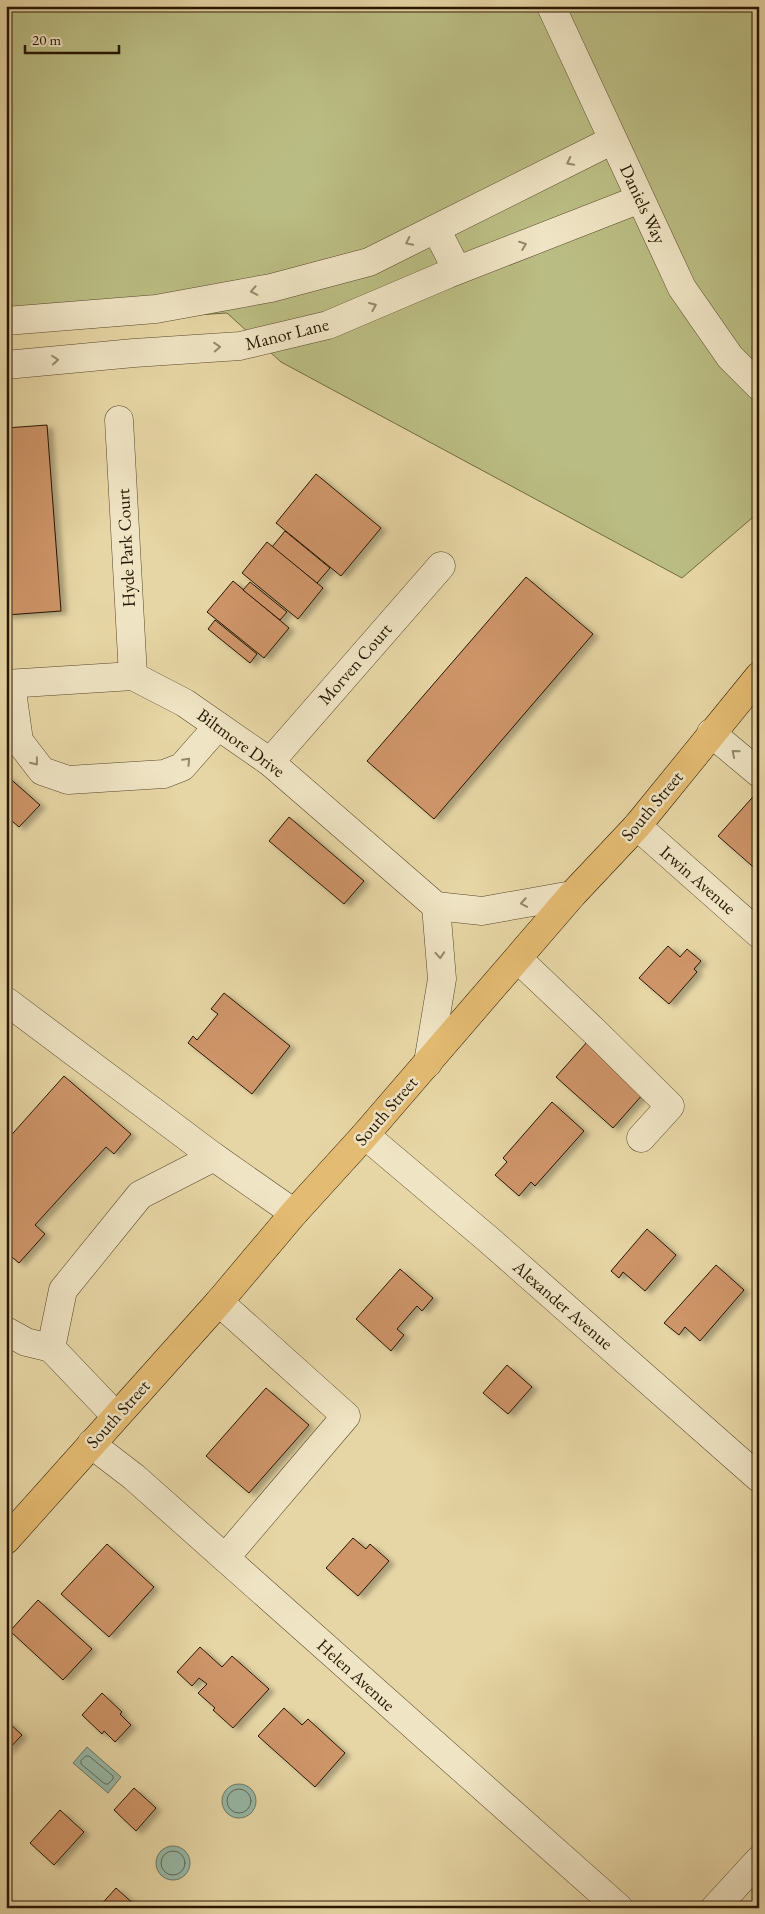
<svg xmlns="http://www.w3.org/2000/svg" width="765" height="1914" viewBox="0 0 765 1914" font-family="'EB Garamond',serif">
<style>
.green{fill:#babd83;stroke:#706a42}
.water{fill:#97b9a8;stroke:#6a7865}
.lines{fill:none;stroke-linecap:round;stroke-linejoin:round}
.shore{stroke:#5f6854;stroke-width:1}
.building{fill:#ce9569;stroke:#271601;filter:url(#shadow)}
.minor-casing{stroke:#57462a;stroke-width:29}
.major-casing{stroke:#271601;stroke-width:29}
.minor{stroke:#efe4c4;stroke-width:28}
.major{stroke:#e4bb72;stroke-width:28}
.oneway{stroke:#95876c}
.labels{text-anchor:middle;stroke-width:5;stroke-linejoin:round;paint-order:stroke}
.street-label{font-size:18px;fill:#271601;stroke:#efe4c4}
</style>
<defs>
<filter id="shadow"><feDropShadow dx="5.5" dy="3" stdDeviation="2.5" flood-color="#0004"/></filter>
</defs>
<rect width="100%" height="100%" fill="#e7d6a5"/>
<filter id="stains"><feTurbulence type="fractalNoise" baseFrequency=".004" numOctaves="4"/><feColorMatrix values="0 0 0 0 .2 0 0 0 0 .09 0 0 0 0 .02 0 0 0 .5 -.17"/></filter>
<radialGradient id="worn" r=".72"><stop offset=".6" stop-color="#630" stop-opacity="0"/><stop offset="1" stop-color="#630" stop-opacity=".3"/></radialGradient>
<!-- green -->
<polygon class="green" points="6,6 759,6 759,512 682,578 281,362 227,313 6,327"/>
<!-- water -->
<g class="water">
<polygon points="87,1747 121,1777 108,1793 73,1763"/>
<circle cx="239" cy="1801" r="17"/>
<circle cx="173" cy="1863" r="17"/>
</g>
<g class="lines">
<!-- shore -->
<g class="shore">
<polygon points="86,1756 89,1756 113,1776 113,1779 108,1784 105,1784 81,1764 81,1761"/>
<circle cx="239" cy="1801" r="12"/>
<circle cx="173" cy="1863" r="12"/>
</g>
</g>
<!-- building -->
<g class="building">
<polygon points="47,425 61,611 6,615 6,428"/>
<polygon points="316,474 381,528 341,576 276,523"/>
<polygon points="285,531 330,568 317,583 272,547"/>
<polygon points="267,542 323,588 298,619 242,573"/>
<polygon points="526,577 593,634 434,819 367,761"/>
<polygon points="233,581 289,628 264,658 207,612"/>
<polygon points="250,582 287,612 280,620 243,590"/>
<polygon points="215,620 257,654 250,663 208,629"/>
<polygon points="6,775 40,805 19,827 6,816"/>
<polygon points="759,790 759,872 718,836"/>
<polygon points="289,817 364,881 344,904 269,841"/>
<polygon points="668,946 680,957 687,949 701,961 694,969 697,972 669,1004 639,978"/>
<polygon points="224,993 290,1046 252,1094 188,1043 193,1036 197,1040 218,1014 211,1009"/>
<polygon points="587,1042 644,1093 613,1128 556,1077"/>
<polygon points="64,1076 131,1134 114,1154 106,1147 35,1225 45,1234 19,1263 6,1252 6,1141"/>
<polygon points="552,1102 584,1131 535,1186 531,1182 519,1196 495,1175 507,1162 503,1158"/>
<polygon points="647,1229 676,1255 645,1291 623,1272 619,1278 611,1271"/>
<polygon points="716,1265 744,1290 700,1341 685,1327 679,1335 664,1323"/>
<polygon points="400,1269 433,1298 422,1311 417,1306 397,1329 404,1335 391,1351 356,1319"/>
<polygon points="507,1365 532,1387 508,1414 483,1393"/>
<polygon points="266,1388 309,1425 249,1493 206,1456"/>
<polygon points="353,1538 366,1549 370,1544 389,1561 358,1596 326,1568"/>
<polygon points="107,1544 154,1587 109,1637 61,1594"/>
<polygon points="38,1600 92,1649 63,1680 10,1631"/>
<polygon points="200,1647 222,1667 232,1656 269,1689 233,1728 213,1710 215,1708 198,1693 207,1684 199,1678 192,1686 177,1672"/>
<polygon points="102,1693 122,1712 120,1714 131,1725 115,1742 104,1731 102,1734 82,1715"/>
<polygon points="284,1708 302,1725 308,1719 345,1753 315,1787 258,1736"/>
<polygon points="6,1720 22,1735 6,1752"/>
<polygon points="134,1788 156,1808 136,1831 114,1810"/>
<polygon points="60,1810 84,1832 54,1865 30,1843"/>
<polygon points="116,1888 138,1908 98,1908"/>
</g>
<g class="lines">
<!-- minor casing -->
<g class="minor-casing">
<g id="minor">
<polyline points="551,6 682,288 730,357 759,386"/>
<polyline points="436,229 457,270"/>
<polyline points="6,321 156,309 271,288 369,262 613,140"/>
<polyline points="6,365 134,353 240,346 328,325 448,274 640,199"/>
<polyline points="119,420 133,676"/>
<polyline points="6,684 133,676 185,703 270,762 436,906 482,911 572,895"/>
<polyline points="11,684 19,741 42,771 68,780 164,774 182,767 218,726"/>
<polyline points="711,733 759,773"/>
<polyline points="270,762 441,566"/>
<polyline points="637,826 759,934"/>
<polyline points="518,959 595,1032 670,1106 641,1138"/>
<polyline points="6,1001 214,1157"/>
<polyline points="428,1063 442,979 436,906"/>
<polyline points="365,1135 489,1240 759,1478"/>
<polyline points="219,1302 346,1416 225,1558"/>
<polyline points="6,1331 26,1342 51,1348"/>
<polyline points="116,1416 51,1348 63,1290 140,1195 214,1157 294,1213"/>
<polyline points="91,1444 134,1477 619,1908"/>
<polyline points="715,1908 759,1860"/>
</g>
</g>
<!-- major casing -->
<g class="major-casing">
<polyline id="major" points="6,1540 219,1302 294,1213 365,1135 572,895 637,826 759,676"/>
</g>
<!-- minor -->
<use href="#minor" class="minor"/>
<!-- major -->
<use href="#major" class="major"/>
</g>
<!-- one-way arrows -->
<defs><path id="oneway-chevron" d="M-2-3.5L2.5 0L-2 3.5" fill="none" stroke-width="1.6" stroke-linecap="round" stroke-linejoin="round" transform="scale(1.25)"/></defs>
<g class="oneway">
<use href="#oneway-chevron" transform="translate(570 162) rotate(153)"/>
<use href="#oneway-chevron" transform="translate(409 242) rotate(154)"/>
<use href="#oneway-chevron" transform="translate(523 245) rotate(-21)"/>
<use href="#oneway-chevron" transform="translate(254 291) rotate(169)"/>
<use href="#oneway-chevron" transform="translate(373 306) rotate(-23)"/>
<use href="#oneway-chevron" transform="translate(217 347) rotate(-4)"/>
<use href="#oneway-chevron" transform="translate(55 360) rotate(-5)"/>
<use href="#oneway-chevron" transform="translate(735 753) rotate(-140)"/>
<use href="#oneway-chevron" transform="translate(187 761) rotate(-47)"/>
<use href="#oneway-chevron" transform="translate(35 762) rotate(52)"/>
<use href="#oneway-chevron" transform="translate(524 903) rotate(170)"/>
<use href="#oneway-chevron" transform="translate(440 955) rotate(86)"/>
</g>
<g class="labels">
<!-- street labels -->
<g class="street-label">
<text transform="translate(643 204) rotate(65)" y="6">Daniels Way</text>
<text transform="translate(287 334) rotate(-14)" y="6">Manor Lane</text>
<text transform="translate(126 548) rotate(-93)" y="6">Hyde Park Court</text>
<text transform="translate(355 664) rotate(-49)" y="6">Morven Court</text>
<text transform="translate(241 743) rotate(36)" y="6">Biltmore Drive</text>
<text transform="translate(652 806) rotate(-50)" y="6">South Street</text>
<text transform="translate(698 880) rotate(41)" y="6">Irwin Avenue</text>
<text transform="translate(386 1111) rotate(-49)" y="6">South Street</text>
<text transform="translate(563 1305) rotate(41)" y="6">Alexander Avenue</text>
<text transform="translate(118 1414) rotate(-48)" y="6">South Street</text>
<text transform="translate(356 1675) rotate(42)" y="6">Helen Avenue</text>
</g>
</g>
<!-- margin -->
<rect width="765" height="1914" fill="none" stroke="#e7d6a5" stroke-width="25"/>
<rect x="8" y="8" width="750" height="1899" fill="none" stroke="#271601" stroke-width="2.5"/>
<rect x="12" y="12" width="740" height="1889" fill="none" stroke="#271601"/>
<!-- scale -->
<path d="M25 45v8h94v-8" fill="none" stroke="#271601" stroke-width="2.5"/>
<text x="32" y="45" font-size="15" fill="#271601" stroke="#efe4c4" stroke-width="4" paint-order="stroke">20 m</text>
<rect width="100%" height="100%" filter="url(#stains)"/>
<rect width="100%" height="100%" fill="url(#worn)"/>
</svg>
